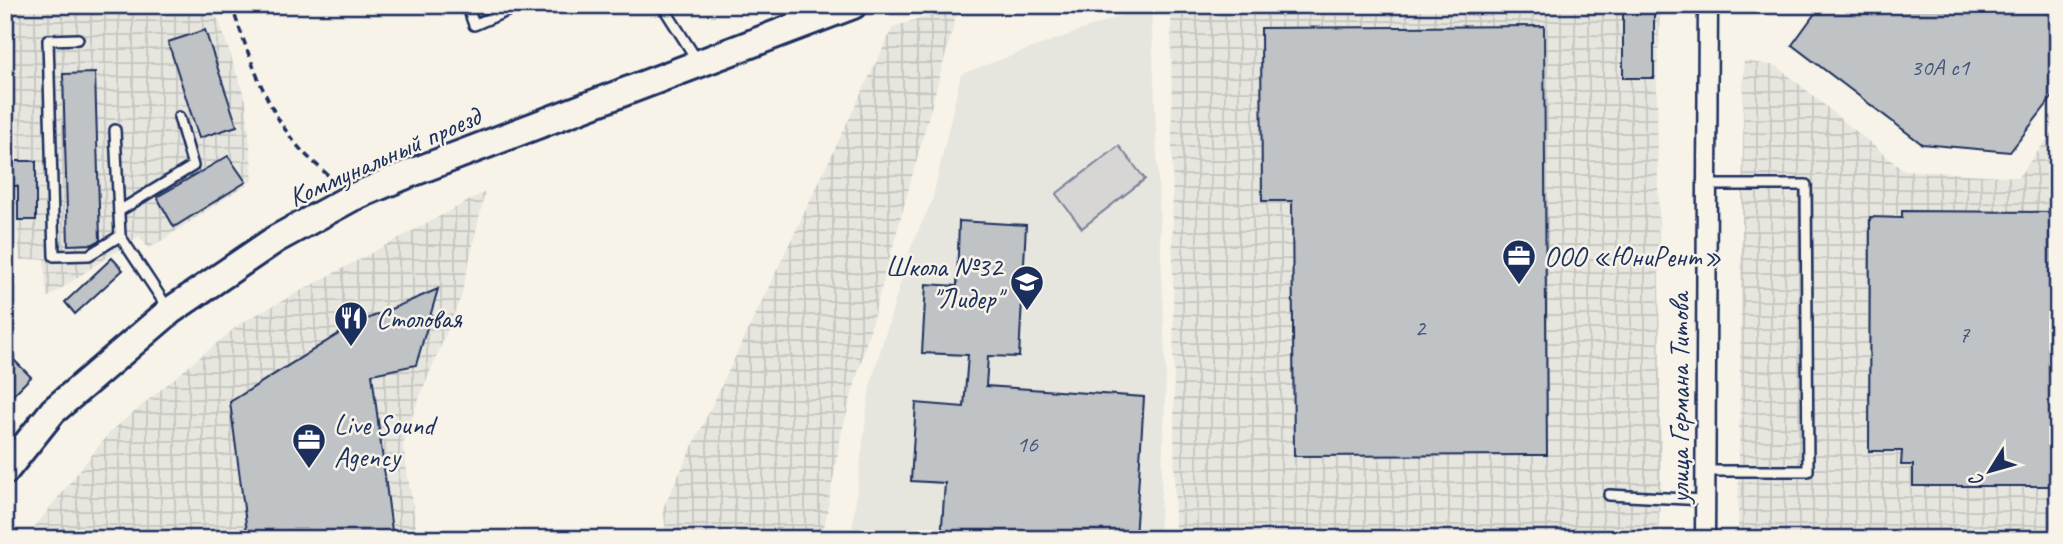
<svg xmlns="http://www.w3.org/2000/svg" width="2063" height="544" viewBox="0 0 2063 544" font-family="Caveat,sans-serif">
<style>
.built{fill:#e6e5de}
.industrial{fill:url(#industrial-grid)}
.park{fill:#d7d6d4;stroke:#798299;stroke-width:2}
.building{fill:#c0c3c5;stroke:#1b2f5e;stroke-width:2}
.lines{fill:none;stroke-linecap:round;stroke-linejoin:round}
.lane-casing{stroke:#1b2f5e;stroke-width:14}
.street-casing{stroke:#1b2f5e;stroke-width:23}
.secondary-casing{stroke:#1b2f5e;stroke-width:32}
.path{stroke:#1b2f5e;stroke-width:3.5;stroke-dasharray:7 5;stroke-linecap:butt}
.lane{stroke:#f7f3e8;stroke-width:9}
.street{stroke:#f7f3e8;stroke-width:18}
.secondary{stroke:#f7f3e8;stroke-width:26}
.labels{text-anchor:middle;stroke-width:5;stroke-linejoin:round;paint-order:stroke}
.number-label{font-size:24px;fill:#445478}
.street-label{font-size:28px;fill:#1b2f5e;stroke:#f7f3e8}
.poi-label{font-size:28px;fill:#1b2f5e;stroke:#f7f3e8;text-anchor:start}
</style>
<defs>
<pattern id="industrial-grid" width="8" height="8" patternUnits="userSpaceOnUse" patternTransform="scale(1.75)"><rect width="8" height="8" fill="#e6e5de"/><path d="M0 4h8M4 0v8" fill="none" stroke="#c5c5c1"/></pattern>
</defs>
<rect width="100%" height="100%" fill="#f7f3e8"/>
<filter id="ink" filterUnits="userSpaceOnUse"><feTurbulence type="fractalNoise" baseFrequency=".0143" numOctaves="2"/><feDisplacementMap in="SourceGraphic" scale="14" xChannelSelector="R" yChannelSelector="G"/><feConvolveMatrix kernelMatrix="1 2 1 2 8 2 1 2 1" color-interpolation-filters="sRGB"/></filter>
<g filter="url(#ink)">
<!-- built -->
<polygon class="built" points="1151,5 1166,379 1159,539 851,539 870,386 912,244 932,201 961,74"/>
<!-- industrial -->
<g class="industrial">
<polygon points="5,5 207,5 219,21 246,101 253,180 149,249 139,236 47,298 44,259 20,260 15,202 5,203"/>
<polygon points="1171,5 1660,5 1657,80 1661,475 1658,539 1175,539"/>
<polygon points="959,6 842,431 822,539 667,539 663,508 893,27"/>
<polygon points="1744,61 1777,66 1903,170 2018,177 2058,125 2058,539 1843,539 1738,535"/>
<polygon points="485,192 461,297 414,411 403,446 418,539 25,539 110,432 241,323"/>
</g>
<!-- park -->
<polygon class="park" points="1119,146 1145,179 1082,228 1056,194"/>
<!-- building -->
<g class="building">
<polygon points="1654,5 1654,78 1623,78 1623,6"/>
<polygon points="1821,5 2048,5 2058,13 2058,90 2010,152 1922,144 1792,45"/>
<polygon points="1544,26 1547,455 1294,456 1292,201 1262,201 1261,28"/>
<polygon points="205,30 237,126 199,138 168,42"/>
<polygon points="95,73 100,240 93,244 68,245 63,74"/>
<polygon points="228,156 246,182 174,227 157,197"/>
<polygon points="5,161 36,161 36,220 18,220 18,186 5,186"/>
<polygon points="1902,211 2058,212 2058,486 1913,486 1913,465 1901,465 1902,451 1869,451 1870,217 1902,218"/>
<polygon points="959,221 1026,225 1019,357 988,356 986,386 1144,397 1135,539 941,539 945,483 911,481 916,403 964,407 968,355 922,353 926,284 957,286"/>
<polygon points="112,258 123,270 75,314 65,302"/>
<polygon points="438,289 416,365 372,374 393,539 248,539 230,402 353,325"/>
<polygon points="5,351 31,377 5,403"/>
</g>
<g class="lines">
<!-- lane casing -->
<g class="lane-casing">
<g id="lane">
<polyline points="467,5 474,25 521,5"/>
<polyline points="662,5 697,60"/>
<polyline points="78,39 48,40 54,256 89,255 120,236"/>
<polyline points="115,130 120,236 169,310"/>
<polyline points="119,211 193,166 179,117"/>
<polyline points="1704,471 1808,471 1806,185 1707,185"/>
<polyline points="1609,495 1704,500"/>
</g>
</g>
<!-- street casing -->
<g class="street-casing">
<polyline id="street" points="1705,539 1708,5"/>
</g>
<!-- secondary casing -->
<g class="secondary-casing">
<polyline id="secondary" points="5,471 53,411 170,311 276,239 351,198 411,173 853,5"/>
</g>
<!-- path -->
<path class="path" d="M231 5C250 56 265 111 303 152 313 162 324 171 335 182"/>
<!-- lane -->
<use href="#lane" class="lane"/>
<!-- street -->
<use href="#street" class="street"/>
<!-- secondary -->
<use href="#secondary" class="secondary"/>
</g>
</g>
<!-- icons -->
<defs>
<g id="office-pin" transform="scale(1.75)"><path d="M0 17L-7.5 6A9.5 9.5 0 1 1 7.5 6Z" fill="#1b2f5e" stroke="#f7f3e8"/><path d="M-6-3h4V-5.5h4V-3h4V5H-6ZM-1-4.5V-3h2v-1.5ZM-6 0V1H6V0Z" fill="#fff"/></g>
<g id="school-pin" transform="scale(1.75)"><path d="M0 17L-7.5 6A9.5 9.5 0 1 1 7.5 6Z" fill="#1b2f5e" stroke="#f7f3e8"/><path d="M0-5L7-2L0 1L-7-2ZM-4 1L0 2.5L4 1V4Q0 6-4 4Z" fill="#fff"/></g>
<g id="restaurant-pin" transform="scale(1.75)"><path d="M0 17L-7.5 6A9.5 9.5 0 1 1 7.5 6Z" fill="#1b2f5e" stroke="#f7f3e8"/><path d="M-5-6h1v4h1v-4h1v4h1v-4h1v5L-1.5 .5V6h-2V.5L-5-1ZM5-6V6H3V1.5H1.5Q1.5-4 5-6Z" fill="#fff"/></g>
</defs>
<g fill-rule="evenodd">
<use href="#office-pin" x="1519" y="256"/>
<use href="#school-pin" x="1027" y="282"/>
<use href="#restaurant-pin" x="351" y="318"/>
<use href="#office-pin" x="309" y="440"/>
</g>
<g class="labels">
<!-- number labels -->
<g class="number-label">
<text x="1940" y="75">30А с1</text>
<text x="1420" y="336">2</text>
<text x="1964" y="342">7</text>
<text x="1027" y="452">16</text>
</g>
<!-- street labels -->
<g class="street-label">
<text transform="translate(384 156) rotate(-24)" y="10">Коммунальный проезд</text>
<text transform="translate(1679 398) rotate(-90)" y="10">улица Германа Титова</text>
</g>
<!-- poi labels -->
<g class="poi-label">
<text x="1544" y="266">ООО «ЮниРент»</text>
<text x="1002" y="276" text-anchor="end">Школа №32<tspan x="1002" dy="32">"Лидер"</tspan></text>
<text x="376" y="328">Столовая</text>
<text x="334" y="434">Live Sound<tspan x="334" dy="32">Agency</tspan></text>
</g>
</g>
<!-- margin -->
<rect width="2063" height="544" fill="none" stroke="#f7f3e8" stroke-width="28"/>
<rect x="14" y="14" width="2035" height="516" fill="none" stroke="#1b2f5e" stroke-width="2.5" filter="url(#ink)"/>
<!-- north arrow -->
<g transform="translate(1990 471) rotate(233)" stroke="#f7f3e8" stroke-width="5" paint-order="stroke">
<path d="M0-5L12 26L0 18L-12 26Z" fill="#1b2f5e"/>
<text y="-10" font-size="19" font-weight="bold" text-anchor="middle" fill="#1b2f5e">С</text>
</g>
</svg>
